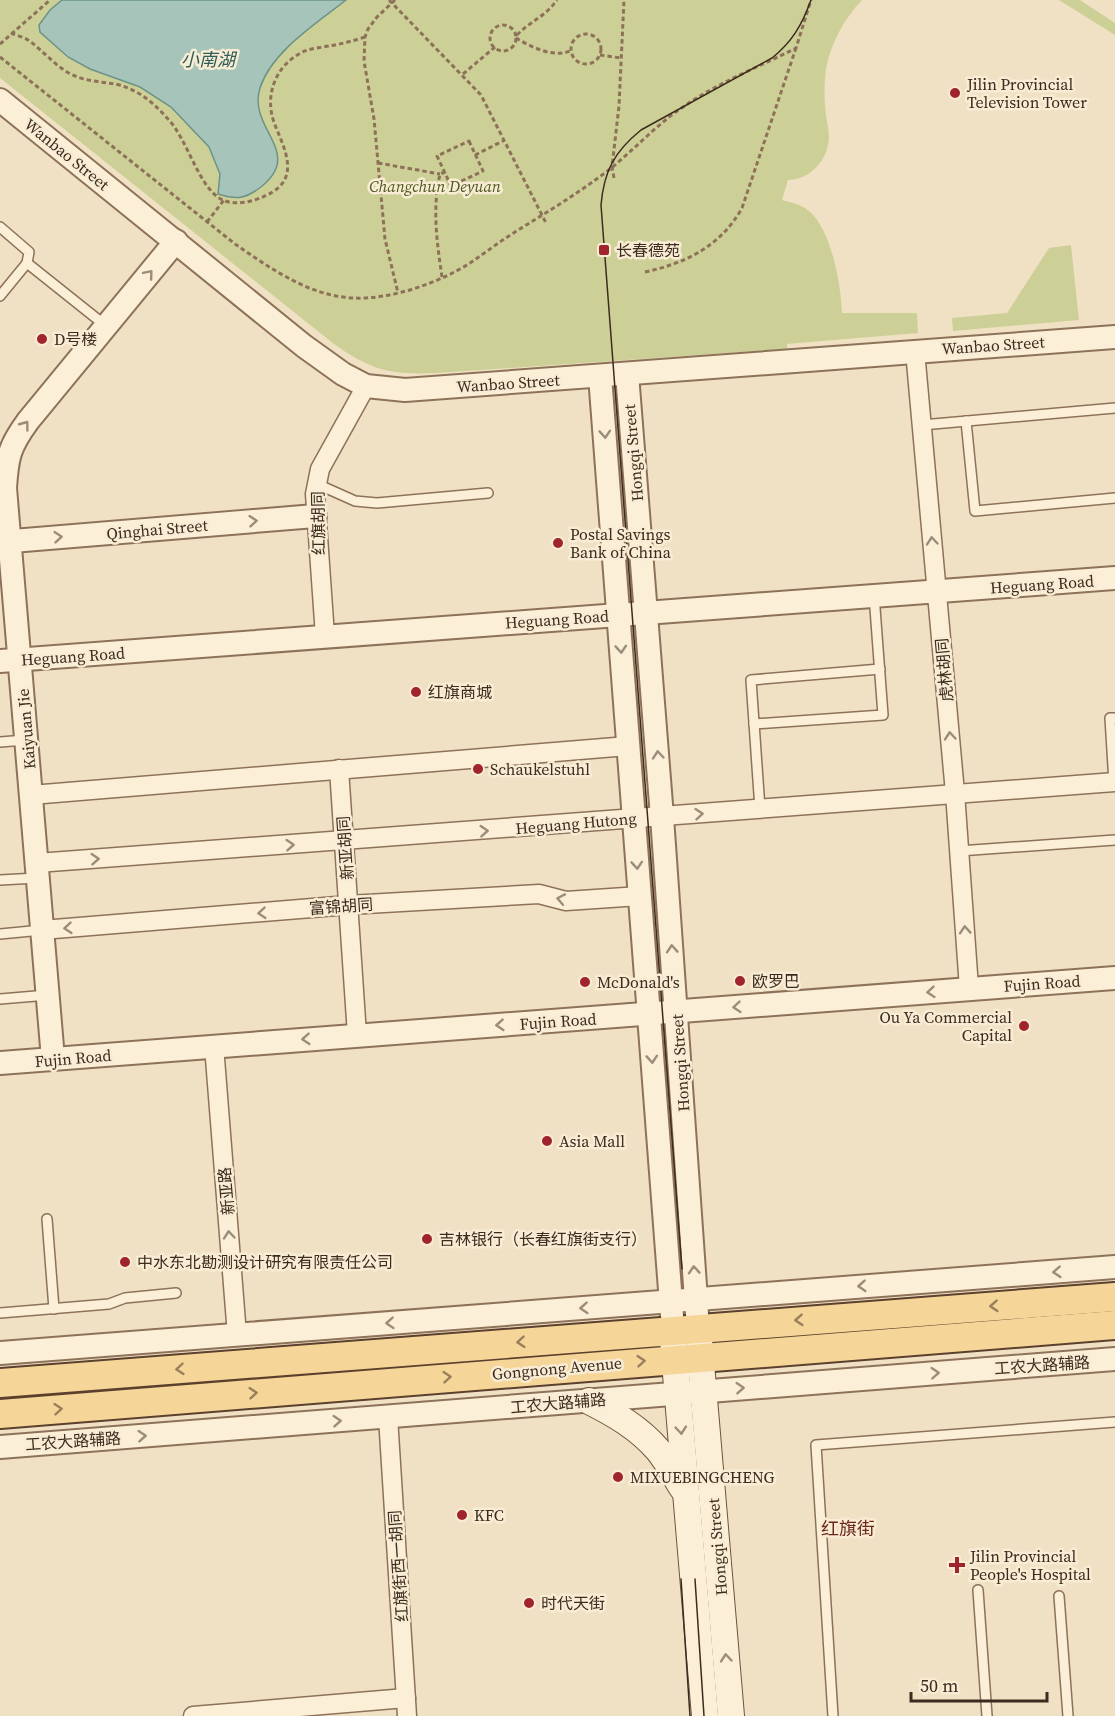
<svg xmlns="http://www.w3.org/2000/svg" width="1115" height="1716" viewBox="0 0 1115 1716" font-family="'Source Serif 4','Noto Sans SC',serif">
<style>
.green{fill:#cdd096}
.water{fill:#a6c4b9;stroke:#6c9387;stroke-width:1.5}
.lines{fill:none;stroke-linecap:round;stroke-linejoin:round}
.service-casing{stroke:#8d7259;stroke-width:12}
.minor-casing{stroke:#8d7259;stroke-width:21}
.tertiary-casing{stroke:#8d7259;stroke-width:26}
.secondary-casing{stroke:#6f533c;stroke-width:28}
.primary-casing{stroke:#5b402d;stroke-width:32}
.path{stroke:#8d7259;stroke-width:3;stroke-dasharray:4.5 3;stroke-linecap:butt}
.service{stroke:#fbefd8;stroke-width:9}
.minor{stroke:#fbefd8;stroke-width:18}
.tertiary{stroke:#fbefd8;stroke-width:22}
.secondary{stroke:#fbefd8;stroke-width:26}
.primary{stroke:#f6d599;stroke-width:28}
.tram{stroke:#3c2b1e;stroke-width:1.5}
.oneway{stroke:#9c8d7b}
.oneway2{stroke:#99805c}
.poi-dot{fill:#a0242c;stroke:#f8ecd4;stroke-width:2}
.labels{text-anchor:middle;stroke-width:5;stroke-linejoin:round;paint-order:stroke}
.poi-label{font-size:16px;fill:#3c2b1e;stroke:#f8ecd4;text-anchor:start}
.street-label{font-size:16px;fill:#3c2b1e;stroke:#f8ecd4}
.park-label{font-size:16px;font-style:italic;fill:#4f5a23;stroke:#f8ecd4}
.water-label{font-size:18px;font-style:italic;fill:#2c5d57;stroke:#f8ecd4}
.neighbourhood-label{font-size:18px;fill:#6c271a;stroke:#f8ecd4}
</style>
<rect width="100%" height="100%" fill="#f1e1c4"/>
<!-- green -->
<g class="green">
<path d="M0 0H862C844 19 831 43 826 69 824 84 824 100 826 115 827 123 829 130 829 138 828 160 810 180 788 180L782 200C789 202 798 204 805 208 831 224 841 285 842 313H917L918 333 787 344V349L437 373C391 375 372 371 334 344L0 78Z"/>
<polygon points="1059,0 1080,0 1115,23 1115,35"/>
<polygon points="1071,245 1079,320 953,331 952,318 1007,313 1049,248"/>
</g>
<!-- water -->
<path class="water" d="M62 0H346C317 23 272 51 260 88 247 129 305 152 261 187 245 199 237 200 218 194L220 174 209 147 171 107 140 87 90 69 68 57 40 32 39 25 50 10Z"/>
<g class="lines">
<!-- service casing -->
<g class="service-casing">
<g id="service">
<polyline points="0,227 29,252 27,263 106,326"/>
<polyline points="0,296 27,263"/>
<polyline points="966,421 975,511 1115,498"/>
<polyline points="922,425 1115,408"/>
<polyline points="317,484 355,501 377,503 488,493"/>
<polyline points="754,724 883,715 874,595"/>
<polyline points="0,742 25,740"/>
<polyline points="1114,783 1110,718 1115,718"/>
<polyline points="760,809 751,680 880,669"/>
<polyline points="959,851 1115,840"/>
<polyline points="0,880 37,878"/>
<polyline points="0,934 42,930"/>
<polyline points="0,999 48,995"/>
<polyline points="47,1219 54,1309"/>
<polyline points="0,1313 109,1304 125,1298 176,1293"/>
<polyline points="978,1590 987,1716"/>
<polyline points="1059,1596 1068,1716"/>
<polyline points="833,1716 816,1445 1115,1422"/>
</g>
</g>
<!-- minor casing -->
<g class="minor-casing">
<g id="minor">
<polyline points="915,351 955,793 969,988"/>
<polyline points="325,636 315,494 320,469 366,386"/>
<polyline points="339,769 357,1035"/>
<polyline points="31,795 628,746"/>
<polyline points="37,863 1115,782"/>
<polyline points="42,930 349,905 539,894 566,901 640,896"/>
<polyline points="214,1046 237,1335"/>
<polyline points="388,1417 407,1716"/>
<polyline points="193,1716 406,1698"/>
</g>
</g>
<!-- tertiary casing -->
<g class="tertiary-casing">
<g id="tertiary">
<polyline points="0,100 304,346 343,374 366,386 405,390 1115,337"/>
<polyline points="627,374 662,817 697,1314"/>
<polyline points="600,376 672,1316"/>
<polyline points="0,542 315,516"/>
<polyline points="0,661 1115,578"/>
<path d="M53 1059 5 488C7 457 9 447 28 421L176 241"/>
<polyline points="0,1063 1115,978"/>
<polyline points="0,1353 1115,1267"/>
<polyline points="0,1447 1115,1359"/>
</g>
</g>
<!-- secondary casing -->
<g class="secondary-casing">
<g id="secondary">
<polyline points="673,1339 705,1716"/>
<polyline points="699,1340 731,1716"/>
<path d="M589 1401C615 1414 639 1428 658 1450 668 1462 675 1477 683 1489"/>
</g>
</g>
<!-- primary casing -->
<g class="primary-casing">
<g id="primary">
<polyline points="0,1383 1115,1297"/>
<polyline points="0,1414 1115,1325"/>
</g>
</g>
<!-- path -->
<g class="path">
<polyline points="389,0 481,95 546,223"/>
<polyline points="395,0 377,17 368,29 365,37 364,61 374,119 385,239 398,293"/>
<circle cx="503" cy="38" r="13"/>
<path d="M11 33C16 35 23 37 28 40 44 51 56 68 75 76 87 81 102 82 115 84 137 89 152 101 167 118 187 138 197 183 219 198 233 207 253 202 267 195 301 179 285 150 275 125 264 98 274 68 299 54 308 48 319 48 329 46 341 44 353 41 365 37"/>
<circle cx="586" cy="49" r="15"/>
<path d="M517 35C530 21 544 18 557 0"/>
<path d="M516 38C531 47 553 58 570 51"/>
<polyline points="0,44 50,0"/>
<polyline points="600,55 621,58"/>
<path d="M0 57 235 244C270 268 309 296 353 298 390 300 439 283 470 263 485 253 499 242 515 232 547 212 579 193 610 169 635 149 656 125 683 107 717 83 759 67 796 48L811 0"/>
<polyline points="463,74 495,47"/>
<polygon points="469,141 483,171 451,186 437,156"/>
<polyline points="475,155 503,141"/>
<polyline points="378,163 440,174"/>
<polyline points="614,178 612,167 619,106 624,0"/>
<polyline points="207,222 224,200"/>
<path d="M645 272C686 263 721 246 742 208L796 48"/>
<path d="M442 277C437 243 432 209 440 174L445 172"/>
</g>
<!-- service -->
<use href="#service" class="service"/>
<!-- minor -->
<use href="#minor" class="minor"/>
<!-- tertiary -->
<use href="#tertiary" class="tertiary"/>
<!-- secondary -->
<use href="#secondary" class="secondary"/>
<!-- primary -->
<use href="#primary" class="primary"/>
<!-- tram -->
<g class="tram">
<path d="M682 1269 601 205C604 171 614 152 641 130L772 58C792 42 802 25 811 0"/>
<polyline points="681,1579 690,1716"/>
<polyline points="695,1579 704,1716"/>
</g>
</g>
<!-- one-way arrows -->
<defs><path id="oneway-chevron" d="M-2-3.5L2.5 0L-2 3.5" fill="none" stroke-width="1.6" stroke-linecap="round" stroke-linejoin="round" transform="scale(1.5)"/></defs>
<g class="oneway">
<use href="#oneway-chevron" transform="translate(149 274) rotate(-50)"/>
<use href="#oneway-chevron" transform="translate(25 425) rotate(-53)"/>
<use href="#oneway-chevron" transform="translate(605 434) rotate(86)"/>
<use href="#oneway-chevron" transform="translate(253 521) rotate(-5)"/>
<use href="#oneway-chevron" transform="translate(58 537) rotate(-5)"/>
<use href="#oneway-chevron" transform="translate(932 541) rotate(-95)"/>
<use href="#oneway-chevron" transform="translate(621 649) rotate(86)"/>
<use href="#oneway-chevron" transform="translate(950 736) rotate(-95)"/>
<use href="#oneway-chevron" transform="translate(658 755) rotate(-95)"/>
<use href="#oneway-chevron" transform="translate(699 814) rotate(-5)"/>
<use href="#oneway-chevron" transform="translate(484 831) rotate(-4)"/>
<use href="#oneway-chevron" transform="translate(290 845) rotate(-4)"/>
<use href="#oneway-chevron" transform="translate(95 859) rotate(-4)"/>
<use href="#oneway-chevron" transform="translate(637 865) rotate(86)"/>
<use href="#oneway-chevron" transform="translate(561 899) rotate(-169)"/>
<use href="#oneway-chevron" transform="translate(262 913) rotate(175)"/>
<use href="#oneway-chevron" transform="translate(68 928) rotate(175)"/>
<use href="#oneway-chevron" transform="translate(965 930) rotate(-94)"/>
<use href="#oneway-chevron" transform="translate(672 949) rotate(-94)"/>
<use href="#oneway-chevron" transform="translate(931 992) rotate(175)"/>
<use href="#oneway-chevron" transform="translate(737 1007) rotate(175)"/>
<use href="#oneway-chevron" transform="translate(500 1025) rotate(176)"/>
<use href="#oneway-chevron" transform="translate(306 1039) rotate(176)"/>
<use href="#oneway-chevron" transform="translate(652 1059) rotate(86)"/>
<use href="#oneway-chevron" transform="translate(229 1235) rotate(-95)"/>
<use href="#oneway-chevron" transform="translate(694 1270) rotate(-94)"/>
<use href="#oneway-chevron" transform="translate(1057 1272) rotate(176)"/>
<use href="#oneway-chevron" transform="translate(862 1286) rotate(176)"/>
<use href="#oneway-chevron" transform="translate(584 1308) rotate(176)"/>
<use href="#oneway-chevron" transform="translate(390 1323) rotate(176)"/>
<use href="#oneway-chevron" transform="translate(935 1373) rotate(-4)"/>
<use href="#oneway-chevron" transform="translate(740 1388) rotate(-4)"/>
<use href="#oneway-chevron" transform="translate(337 1421) rotate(-4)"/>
<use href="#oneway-chevron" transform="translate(681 1430) rotate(85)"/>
<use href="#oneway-chevron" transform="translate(142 1436) rotate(-4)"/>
<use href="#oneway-chevron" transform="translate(726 1658) rotate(-95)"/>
</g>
<g class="oneway2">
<use href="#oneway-chevron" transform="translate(994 1306) rotate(176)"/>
<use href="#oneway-chevron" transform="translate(799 1320) rotate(176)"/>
<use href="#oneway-chevron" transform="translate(521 1342) rotate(175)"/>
<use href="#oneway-chevron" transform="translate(641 1361) rotate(-5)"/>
<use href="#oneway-chevron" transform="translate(180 1369) rotate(175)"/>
<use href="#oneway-chevron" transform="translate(447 1377) rotate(-5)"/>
<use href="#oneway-chevron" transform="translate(253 1393) rotate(-5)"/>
<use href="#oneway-chevron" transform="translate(58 1409) rotate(-5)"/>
</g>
<!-- markers -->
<g class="poi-dot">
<circle cx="955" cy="93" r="6"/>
<rect x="598" y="244" width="12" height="12" rx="3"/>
<circle cx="42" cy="339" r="6"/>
<circle cx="558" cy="543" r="6"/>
<circle cx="416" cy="692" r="6"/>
<circle cx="478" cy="769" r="6"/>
<circle cx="740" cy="981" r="6"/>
<circle cx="585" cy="982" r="6"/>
<circle cx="1024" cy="1026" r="6"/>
<circle cx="547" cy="1141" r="6"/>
<circle cx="427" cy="1239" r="6"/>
<circle cx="125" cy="1262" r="6"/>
<circle cx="618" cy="1477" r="6"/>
<circle cx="462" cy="1515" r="6"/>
<path d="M954 1556h6v6h6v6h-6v6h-6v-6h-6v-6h6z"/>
<circle cx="529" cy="1603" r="6"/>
</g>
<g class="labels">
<!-- poi labels -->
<g class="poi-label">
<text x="967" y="90">Jilin Provincial<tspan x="967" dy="18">Television Tower</tspan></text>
<text x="616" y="256">长春德苑</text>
<text x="54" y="345">D号楼</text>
<text x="570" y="540">Postal Savings<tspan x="570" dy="18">Bank of China</tspan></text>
<text x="428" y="698">红旗商城</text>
<text x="490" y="775">Schaukelstuhl</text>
<text x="752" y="987">欧罗巴</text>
<text x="597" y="988">McDonald's</text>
<text x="1012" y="1023" text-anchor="end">Ou Ya Commercial<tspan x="1012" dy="18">Capital</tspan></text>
<text x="559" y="1147">Asia Mall</text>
<text x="439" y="1245">吉林银行（长春红旗街支行）</text>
<text x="137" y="1268">中水东北勘测设计研究有限责任公司</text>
<text x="630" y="1483">MIXUEBINGCHENG</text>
<text x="474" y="1521">KFC</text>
<text x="970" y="1562">Jilin Provincial<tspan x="970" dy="18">People's Hospital</tspan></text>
<text x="541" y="1609">时代天街</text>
</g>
<!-- street labels -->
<g class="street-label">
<text transform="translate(67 154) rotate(39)" y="6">Wanbao Street</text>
<text transform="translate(993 345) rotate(-4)" y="6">Wanbao Street</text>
<text transform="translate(508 383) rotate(-4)" y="6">Wanbao Street</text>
<text transform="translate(633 453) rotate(-95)" y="6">Hongqi Street</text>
<text transform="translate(318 523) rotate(-91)" y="6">红旗胡同</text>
<text transform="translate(157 529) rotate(-5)" y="6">Qinghai Street</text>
<text transform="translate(1042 584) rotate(-4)" y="6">Heguang Road</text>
<text transform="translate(557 619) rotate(-4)" y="6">Heguang Road</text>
<text transform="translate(73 656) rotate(-4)" y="6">Heguang Road</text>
<text transform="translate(944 670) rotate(-95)" y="6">虎林胡同</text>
<text transform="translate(26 729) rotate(-95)" y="6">Kaiyuan Jie</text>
<text transform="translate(576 823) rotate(-5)" y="6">Heguang Hutong</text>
<text transform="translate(345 848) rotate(-94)" y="6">新亚胡同</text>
<text transform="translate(341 906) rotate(-4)" y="6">富锦胡同</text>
<text transform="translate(1042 983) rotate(-4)" y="6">Fujin Road</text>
<text transform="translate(558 1021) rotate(-4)" y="6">Fujin Road</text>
<text transform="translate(73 1058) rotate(-5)" y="6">Fujin Road</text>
<text transform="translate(680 1063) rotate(-94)" y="6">Hongqi Street</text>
<text transform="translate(226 1191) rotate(-95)" y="6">新亚路</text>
<text transform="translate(1042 1365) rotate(-4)" y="6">工农大路辅路</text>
<text transform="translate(557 1368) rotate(-5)" y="6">Gongnong Avenue</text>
<text transform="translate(558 1403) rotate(-5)" y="6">工农大路辅路</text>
<text transform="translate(73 1441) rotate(-4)" y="6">工农大路辅路</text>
<text transform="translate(717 1547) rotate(-95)" y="6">Hongqi Street</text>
<text transform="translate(398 1566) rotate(-94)" y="6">红旗街西一胡同</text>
</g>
<!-- park labels -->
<g class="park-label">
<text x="435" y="192">Changchun Deyuan</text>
</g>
<!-- water labels -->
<g class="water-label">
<text x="208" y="66">小南湖</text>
</g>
<!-- neighbourhood labels -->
<g class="neighbourhood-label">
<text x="848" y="1535">红旗街</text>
</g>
</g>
<!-- scale -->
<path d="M911 1692v9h136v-9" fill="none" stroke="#3c2b1e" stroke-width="3"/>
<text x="920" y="1692" font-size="18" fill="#3c2b1e" stroke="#f8ecd4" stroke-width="4.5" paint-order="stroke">50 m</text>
</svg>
